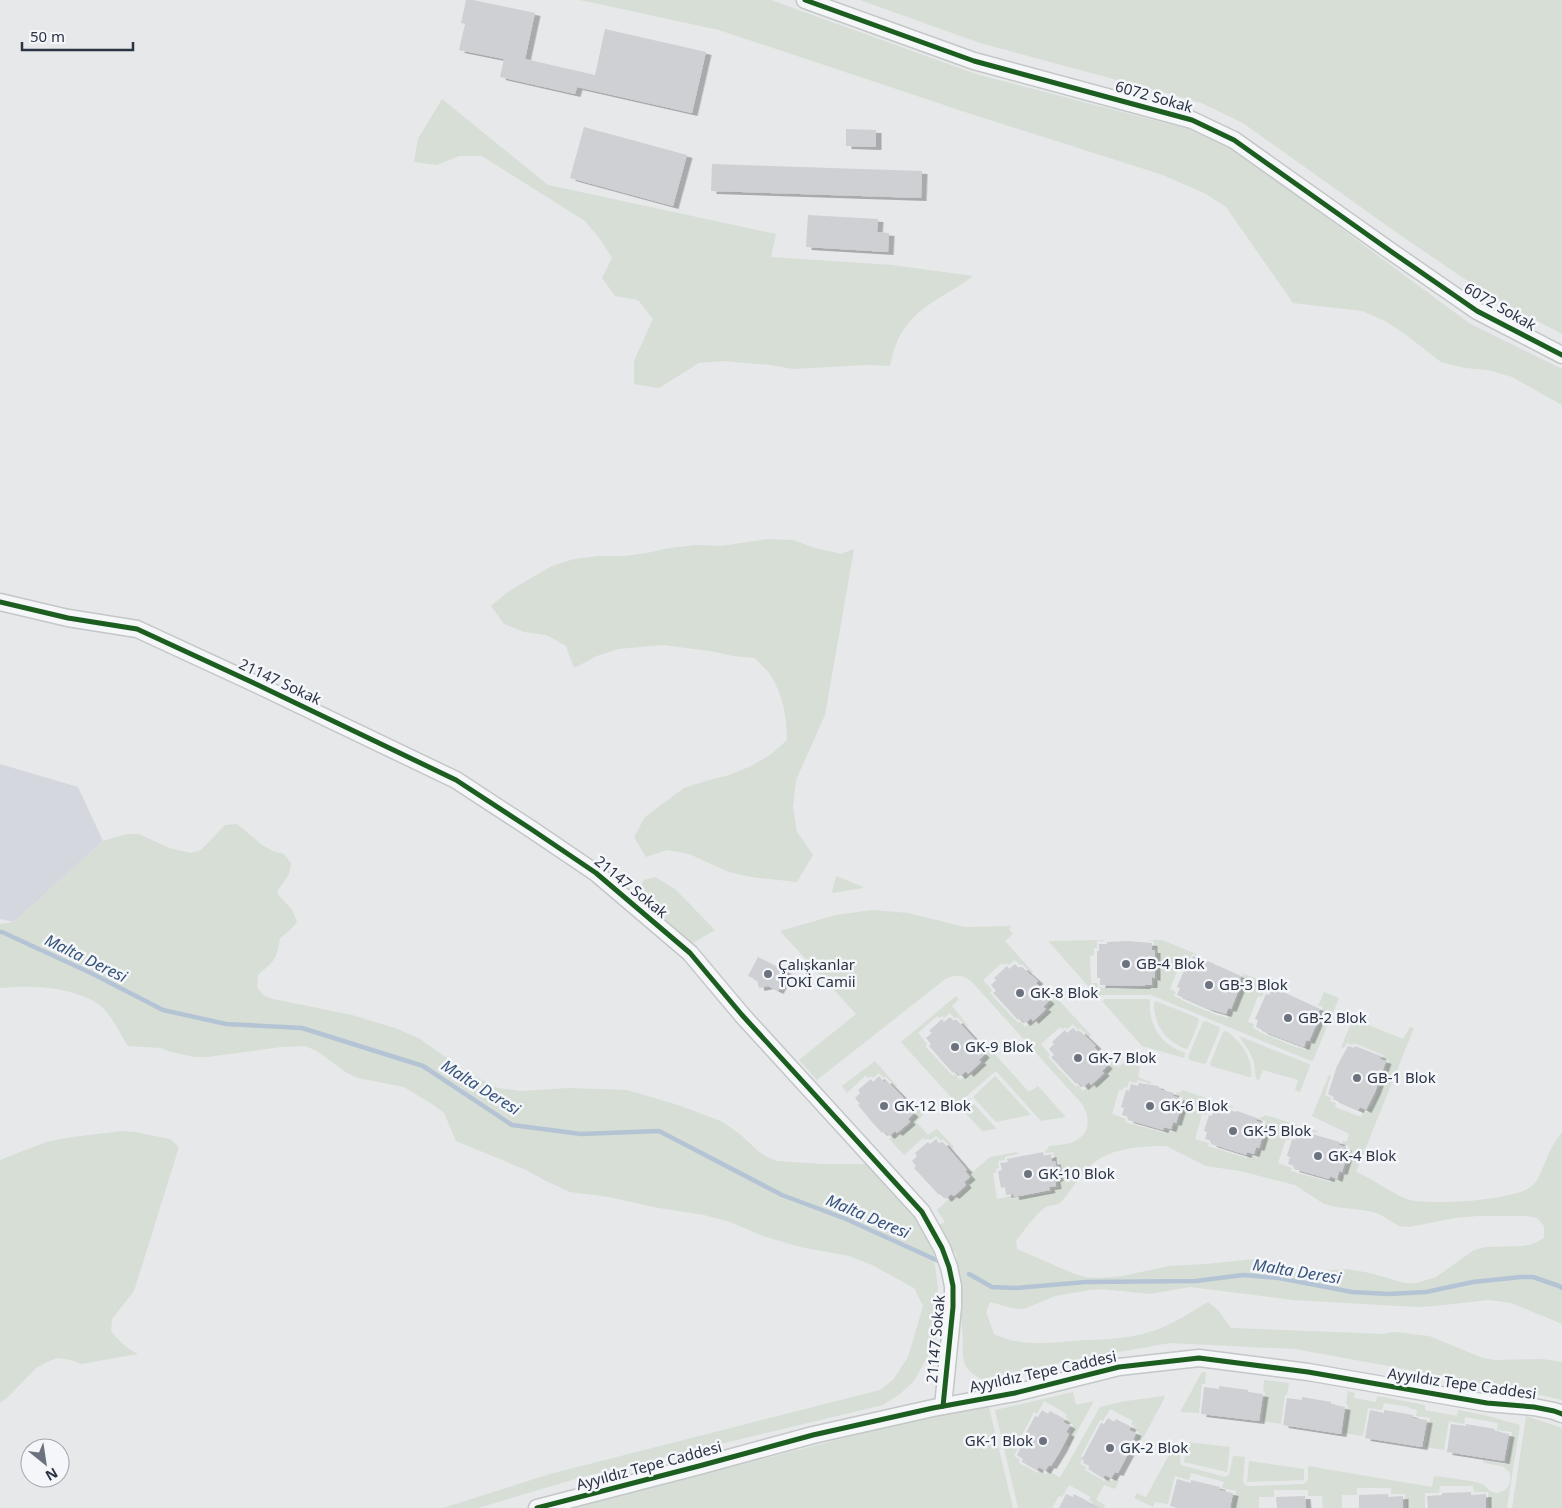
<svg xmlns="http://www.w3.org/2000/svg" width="1562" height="1508" viewBox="0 0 1562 1508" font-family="'Noto Sans',sans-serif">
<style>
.built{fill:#d4d7dd}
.green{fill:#d6ded6;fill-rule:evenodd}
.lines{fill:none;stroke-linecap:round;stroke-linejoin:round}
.stream{stroke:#b4c4d5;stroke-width:4.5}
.building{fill:#ced0d3;filter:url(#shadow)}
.minor-casing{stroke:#c4c6c8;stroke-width:19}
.minor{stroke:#f5f6f7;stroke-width:16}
.cycleway-casing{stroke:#f4f6f9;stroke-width:8}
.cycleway{stroke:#1b5e20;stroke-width:5}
.poi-dot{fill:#6c737f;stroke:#f4f6f9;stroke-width:2}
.labels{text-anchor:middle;stroke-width:5;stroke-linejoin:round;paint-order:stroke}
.street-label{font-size:15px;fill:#2b3445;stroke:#f4f6f9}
.poi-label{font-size:15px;fill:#2b3445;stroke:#f4f6f9;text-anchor:start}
.water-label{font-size:16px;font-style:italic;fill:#34527a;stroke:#f4f6f9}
</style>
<defs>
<filter id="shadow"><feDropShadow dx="5.5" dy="3" stdDeviation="0" flood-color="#0004"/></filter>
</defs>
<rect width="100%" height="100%" fill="#e6e8ea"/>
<!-- built -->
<polygon class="built" points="0,764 78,787 103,841 14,922 0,919"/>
<!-- green -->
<g class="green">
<polygon points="580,0 771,0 976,74 1188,129 1231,147 1469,323 1562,369 1562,405 1512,377 1488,370 1465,368 1441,362 1405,334 1385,321 1362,311 1293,303 1226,207 1206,194 1163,175 971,114 719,30"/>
<polygon points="860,0 1562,0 1562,334 1487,294 1400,235 1243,123 1199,102 980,43"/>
<path d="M442 99 548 185 776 234 771 257 892 265 973 276C943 299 912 306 896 344 893 351 892 359 890 366L867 365 793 369 770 365 723 361 699 363 659 388 634 384V361L653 319 638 300 615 296 602 278 612 258 600 239 585 221 482 156H459L437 165 414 162 418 139Z"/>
<path d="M767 539 793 540 815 548 841 554 854 549 825 715 796 780 793 808 797 832 813 855 797 882 751 877 729 872 689 854 667 850 646 857 634 837 645 817 684 788 706 781 729 775 749 767 770 755 787 740C787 718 783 695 771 676 767 669 760 664 755 658L733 656 710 651 663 645 618 649 597 656 574 668 566 646 546 635 524 632 504 624 491 606 509 591 552 566 574 559 598 556H624L647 553 670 548 696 545 721 546Z"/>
<path d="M237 824 262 845 273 851 284 854 291 863C290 879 283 880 277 893L292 910 297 922 289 931 280 938C277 960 274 961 258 975L257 987 263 995 273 999 352 1015 398 1029 420 1039 468 1073 498 1088 521 1091 569 1088 627 1090 678 1105 723 1122 741 1135 758 1151 767 1157 777 1161 821 1164H866L915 1217 933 1248 938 1290 935 1343 914 1381 900 1394 883 1405 582 1477 478 1508H443L550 1474 880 1390 893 1380 908 1357 923 1306 914 1288 872 1265 849 1256 800 1247 763 1236 730 1222 704 1215 653 1207 609 1197 570 1192 548 1182 526 1170 456 1141 444 1113 435 1106 404 1087 358 1078 347 1073 317 1051 305 1046 281 1047 207 1057H195L171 1052 160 1048 128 1046C120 1034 113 1017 102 1007 76 986 31 985 0 988V924L14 922 103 841 127 834H139L169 848 191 853 201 850 225 825Z"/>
<polygon points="836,876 863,887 863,888 833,893 832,892"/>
<polygon points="655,877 675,889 715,930 691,944 649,904 638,889 644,880"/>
<path d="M872 910 908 913 965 927 1012 926 1009 929 1013 934 1005 941 1033 972 1031 974 1022 964 1020 965 1015 960 1009 965 1007 963 1004 965 1002 963 983 980 992 990 990 993 1018 1023 1020 1021 1025 1027 1031 1021 1033 1024 1049 1010 1047 1007 1052 1002 1048 996 1050 994 1052 997 1055 996 1091 1035 1089 1038 1080 1028 1078 1030 1073 1024 1067 1029 1065 1027 1063 1029 1060 1027 1041 1044 1050 1055 1048 1057 1076 1087 1078 1085 1083 1091 1089 1086 1091 1088 1107 1074 1105 1071 1111 1066 1106 1060 1108 1059 1110 1061 1113 1060 1119 1067 1127 1060 1140 1067 1138 1077 1151 1082V1084L1138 1080 1136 1083 1129 1081 1127 1088 1124 1087 1123 1090H1119L1112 1114 1126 1119 1125 1122 1165 1133 1166 1130 1172 1132 1175 1125 1178 1126 1184 1105 1181 1104 1183 1097 1176 1095 1177 1092 1180 1093 1182 1090 1234 1107V1108L1221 1105 1220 1107 1212 1105 1210 1113 1207 1112 1206 1115 1202 1114 1195 1139 1209 1143 1208 1146 1247 1158 1249 1155 1256 1157 1258 1150H1261L1267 1130 1264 1128 1266 1121 1259 1119 1260 1117H1263L1265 1115 1317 1131V1133L1304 1129 1303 1132 1296 1130 1293 1137 1290 1136 1289 1140 1286 1139 1278 1163 1292 1168 1291 1171 1330 1182 1332 1179 1339 1181 1341 1174 1344 1175 1350 1154 1347 1153 1349 1146 1342 1144 1343 1141H1347L1349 1134 1312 1116 1329 1075H1331L1325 1095 1331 1098 1330 1101 1336 1103 1335 1107 1361 1117 1363 1111 1367 1113 1370 1106H1372L1387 1068 1386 1067 1389 1060 1383 1058V1055L1354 1043 1353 1045 1347 1043 1344 1048 1341 1047 1353 1019 1403 1039 1410 1027 1414 1028 1356 1172 1363 1175C1375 1181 1398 1197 1410 1200 1431 1205 1518 1201 1533 1185 1540 1178 1542 1168 1547 1158 1550 1149 1556 1140 1562 1132V1324L1511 1303 1489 1300 1444 1305 1421 1307 1398 1306 1293 1300 1190 1287 1149 1294 1102 1289 1090 1290 1055 1296 1024 1309 1012 1308 990 1302 986 1312 994 1334C1020 1347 1046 1343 1073 1341 1098 1339 1122 1340 1146 1333 1169 1327 1188 1314 1208 1302L1218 1310 1231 1328 1383 1334 1394 1332 1429 1336 1483 1358 1495 1360 1543 1359 1562 1362V1400L1514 1389 1295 1349 1170 1343 1073 1360 981 1379C963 1369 962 1361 963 1341L956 1254 935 1227 945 1222 937 1210 951 1197 954 1199 970 1185 968 1182 973 1177 968 1172 971 1170 974 1171 990 1157 1017 1152 1018 1154 1005 1157V1160L998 1161 999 1168 996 1169V1173H993L997 1199 1011 1196 1012 1199 1052 1192V1189L1059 1188 1058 1181 1061 1180 1058 1159H1054L1053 1152 1046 1153 1045 1150 1048 1149 1049 1146C1057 1145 1066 1145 1073 1142 1090 1135 1091 1118 1082 1104L972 982C963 974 954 974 944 980L817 1080 799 1060 856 1014 780 931 836 915ZM1166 1146 1206 1166 1240 1171 1295 1185 1324 1204 1336 1207 1369 1211 1379 1214 1399 1226 1409 1227 1455 1218 1478 1216H1526L1537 1218 1544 1226V1238L1533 1244 1522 1246 1486 1247 1474 1250 1436 1277 1416 1283H1404L1370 1273 1347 1269 1298 1273 1276 1270 1254 1259 1206 1264 1169 1266 1122 1276 1098 1278 1085 1277 1072 1273 1017 1249 1016 1241C1022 1233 1038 1211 1046 1207 1051 1204 1057 1206 1061 1202 1071 1191 1079 1177 1090 1166 1108 1148 1141 1146 1166 1146Z"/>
<polygon points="1104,940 1104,941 1097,941 1097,948 1094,948 1094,955 1090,956 1091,983 1097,983 1098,987 1114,989 1154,987 1154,980 1157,980 1157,948 1154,948 1154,941 1148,940 1162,940 1199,955 1192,954 1189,960 1186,959 1184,965 1180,964 1170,989 1176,992 1174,996 1181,999 1181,1000 1219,1016 1220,1015 1227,1018 1229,1011 1232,1012 1244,983 1242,981 1244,975 1239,972 1277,987 1270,986 1267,992 1264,991 1262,997 1258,996 1248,1022 1254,1024 1253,1028 1259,1031 1259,1032 1298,1048 1298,1047 1305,1050 1308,1043 1311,1044 1323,1015 1320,1014 1323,1007 1317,1005 1319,1004 1324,992 1339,998 1313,1060 1311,1061 1151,995 1096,995 1049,942 1049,941"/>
<polygon points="956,996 959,999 952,1006 968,1026 967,1027 957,1017 955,1019 950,1013 944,1018 942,1016 940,1018 937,1016 918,1033 927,1044 925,1046 953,1076 955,1074 960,1080 966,1075 968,1077 984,1063 982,1060 987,1055 983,1049 985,1047 987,1050 990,1049 1029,1092 1038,1086 1065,1116 1065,1117 1041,1121 996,1071 957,1104 901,1042"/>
<path d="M1104 999H1148L1150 1000C1148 1026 1161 1045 1185 1053L1184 1058 1142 1046 1103 1002Z"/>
<path d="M1156 1001 1198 1018 1199 1021 1188 1048 1186 1049C1165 1041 1154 1025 1154 1003Z"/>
<polygon points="1205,1021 1219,1027 1220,1029 1206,1063 1204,1064 1190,1060 1188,1057 1203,1022"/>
<path d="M1226 1031C1241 1041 1253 1058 1251 1077H1249L1211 1066 1210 1064 1223 1032Z"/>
<polygon points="1239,1036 1309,1064 1310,1066 1300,1092 1295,1090 1298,1080 1263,1070 1259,1080 1256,1079 1254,1062 1249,1051"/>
<polygon points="875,1061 897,1086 896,1087 886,1077 884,1078 879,1073 873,1078 871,1076 868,1078 866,1075 847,1093 842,1086"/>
<polygon points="995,1076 1030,1114 1030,1115 996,1122 973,1097"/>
<polygon points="969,1099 996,1128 996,1129 982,1131 961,1108"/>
<polygon points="914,1107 916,1110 919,1109 924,1114 916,1122 928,1135 937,1129 954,1147 952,1149 943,1139 941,1141 936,1136 930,1140 928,1138 925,1140 923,1138 904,1155 889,1139 895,1134 897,1137 913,1122 911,1120 917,1114 912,1109"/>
<path d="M122 1131 135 1132 170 1139 179 1147 134 1291 112 1319 111 1331C119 1341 126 1348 138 1354L81 1364 71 1360 58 1358 47 1362 36 1368 10 1395 0 1403V1160L46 1142 72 1137Z"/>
<polygon points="1202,1372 1206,1372 1205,1384 1202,1384 1199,1413 1180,1412"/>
<polygon points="1264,1380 1289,1383 1287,1395 1285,1395 1281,1424 1262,1421 1265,1392 1263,1391"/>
<path d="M1348 1391 1355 1393 1354 1398 1376 1402 1377 1396 1425 1405V1410L1457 1416 1458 1410 1484 1415 1520 1425 1507 1508H1489L1488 1492H1474L1473 1486H1440L1439 1493H1425V1508H1406L1405 1494H1391V1488H1357V1495H1342V1508H1323L1322 1496H1308V1490H1274V1497H1259V1508H1232L1236 1491 1222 1488 1224 1482 1191 1473 1189 1480 1175 1476 1168 1504 1155 1502 1153 1507 1134 1498 1137 1493 1146 1497 1175 1444 1183 1445 1180 1460 1181 1465 1225 1477 1229 1475 1233 1456 1245 1457 1243 1481 1245 1485 1248 1486 1304 1484 1308 1480V1466L1432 1487 1434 1476C1442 1477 1479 1481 1484 1485 1488 1488 1489 1492 1496 1493 1509 1493 1516 1476 1505 1468 1499 1464 1489 1465 1483 1462V1460L1506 1464 1512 1432 1497 1430 1498 1423 1465 1417 1464 1424 1449 1421 1444 1450 1425 1447 1430 1418 1416 1416 1417 1410 1409 1408V1407L1384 1403 1382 1410 1368 1408 1363 1436 1343 1433 1348 1405 1346 1404Z"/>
<polygon points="1073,1392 1076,1405 1094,1401 1069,1446 1066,1445 1072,1433 1070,1432 1073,1425 1066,1421 1068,1419 1065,1417 1067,1414 1044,1401 1037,1414 1034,1412 1015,1448 1017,1450 1014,1456 1020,1460 1019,1463 1038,1473 1040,1471 1046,1474 1050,1468 1052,1469 1051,1472 1059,1477 1061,1476 1100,1407 1126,1401 1164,1396 1165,1397 1135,1453 1132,1452 1138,1441 1136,1439 1139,1432 1133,1429 1134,1426 1131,1424 1133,1421 1110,1409 1103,1421 1100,1420 1081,1456 1083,1457 1080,1464 1086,1467 1085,1470 1104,1481 1106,1478 1112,1481 1116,1475 1118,1477 1117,1479 1119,1481 1115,1489 1104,1485 1096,1500 1105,1505 1104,1508 1097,1508 1091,1505 1093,1502 1089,1500 1091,1497 1069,1485 1062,1497 1059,1496 1052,1508 1018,1508 995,1410"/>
<polygon points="988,1403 1013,1508 574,1508 944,1412"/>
<polygon points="1526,1416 1562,1428 1562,1508 1512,1508"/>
<polygon points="1188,1442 1230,1447 1227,1472 1184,1462"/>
<polygon points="1249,1461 1304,1469 1304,1480 1247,1482"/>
</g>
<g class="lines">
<!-- stream -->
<g class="stream">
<polyline points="0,932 2,932 93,974 163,1010 226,1024 302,1028 423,1066 512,1125 581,1134 659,1131 782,1195 846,1219 943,1263"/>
<polyline points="969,1274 992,1287 1015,1288 1086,1282 1196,1281 1243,1275 1279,1278 1352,1292 1389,1294 1426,1292 1473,1282 1521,1277 1533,1277 1559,1286 1562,1288"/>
</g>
</g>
<!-- building -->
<g class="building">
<polygon points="466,0 473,0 535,13 525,59 595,75 605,29 706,52 692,113 577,87 575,94 500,77 504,59 459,50 465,24 461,23"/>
<polygon points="584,127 687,155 673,206 570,178"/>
<polygon points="846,129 876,130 876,147 846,146"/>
<polygon points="712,164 922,171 921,198 711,191"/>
<polygon points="808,215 878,219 877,232 889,233 888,252 806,247"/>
<polygon points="1107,942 1128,941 1152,943 1152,950 1155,950 1155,978 1152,977 1152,985 1145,985 1145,986 1100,985 1100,978 1097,978 1097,951 1099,951 1099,944 1107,944"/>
<polygon points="1193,956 1215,964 1214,965 1219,966 1241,976 1239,983 1241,984 1231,1009 1228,1008 1226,1014 1209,1009 1177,995 1180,988 1177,987 1188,962 1190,963"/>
<polygon points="758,957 788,972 778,991 768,986 759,988 757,980 748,976"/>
<polygon points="1015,964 1020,969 1022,967 1038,981 1036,983 1046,994 1044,996 1049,1001 1043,1007 1046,1009 1033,1021 1031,1018 1025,1023 1020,1018 1018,1020 1008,1009 993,993 996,991 991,985 996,980 994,978 1007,966 1009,969"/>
<polygon points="1271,989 1278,992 1279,990 1320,1009 1317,1015 1320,1016 1309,1041 1306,1040 1304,1047 1262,1031 1262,1030 1256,1027 1258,1020 1255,1019 1266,994 1269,995"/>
<polygon points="950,1017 955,1022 957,1020 970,1034 982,1047 979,1049 984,1055 979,1060 981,1062 968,1074 966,1071 960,1076 955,1071 953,1073 943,1062 929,1046 931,1044 926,1038 932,1033 929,1031 942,1019 944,1022"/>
<polygon points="1073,1028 1078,1033 1080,1031 1096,1046 1094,1047 1105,1058 1102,1060 1107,1066 1102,1071 1104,1073 1091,1085 1089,1082 1083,1087 1078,1082 1076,1084 1051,1057 1054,1055 1049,1049 1054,1044 1052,1042 1065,1030 1067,1033"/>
<polygon points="1348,1046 1354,1048 1355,1046 1381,1056 1380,1059 1386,1061 1375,1092 1366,1110 1360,1107 1358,1110 1333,1099 1334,1097 1328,1094 1337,1066"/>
<polygon points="879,1076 884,1082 886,1080 901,1095 911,1107 908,1109 913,1114 908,1119 910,1122 897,1133 895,1131 889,1136 884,1131 882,1133 872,1122 858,1105 860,1104 855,1098 860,1093 858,1090 871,1079 873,1082"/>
<polygon points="1139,1083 1158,1086 1162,1090 1174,1093 1173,1096 1180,1098 1178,1106 1181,1107 1176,1123 1173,1122 1171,1129 1164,1127 1163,1130 1128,1120 1129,1117 1122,1115 1124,1108 1121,1107 1126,1090 1129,1091 1131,1084 1138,1086"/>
<polygon points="1214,1108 1221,1111 1222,1108 1236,1112 1237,1111 1257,1118 1256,1121 1263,1123 1261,1130 1264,1131 1259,1148 1256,1147 1254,1154 1247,1152 1246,1155 1211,1144 1212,1141 1205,1139 1207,1132 1204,1131 1209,1115 1212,1116"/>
<polygon points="1305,1132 1340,1142 1339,1145 1346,1147 1344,1155 1347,1156 1342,1172 1339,1171 1337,1179 1330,1176 1329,1179 1294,1169 1295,1166 1288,1164 1290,1157 1287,1156 1292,1139 1295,1140 1297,1133 1304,1135"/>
<polygon points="936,1139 940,1144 943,1142 956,1157 967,1170 965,1171 970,1177 964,1182 966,1185 954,1196 951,1194 946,1199 941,1193 939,1195 914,1168 916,1166 912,1161 917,1156 915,1153 928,1142 930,1144"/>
<polygon points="1043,1152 1044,1156 1051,1154 1052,1162 1055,1161 1058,1178 1055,1179 1056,1186 1049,1187 1050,1190 1014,1197 1013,1194 1006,1195 1005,1187 1001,1188 998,1171 1002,1170 1000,1163 1008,1162 1007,1159"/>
<polygon points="1219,1386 1248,1390 1248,1392 1263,1394 1259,1421 1201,1414 1204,1387 1219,1389"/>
<polygon points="1302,1397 1331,1402 1331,1404 1345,1407 1341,1434 1283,1425 1287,1398 1302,1400"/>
<polygon points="1042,1410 1048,1414 1050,1411 1065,1420 1063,1422 1070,1426 1066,1432 1069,1434 1061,1450 1051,1466 1049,1465 1045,1471 1039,1467 1037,1470 1022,1462 1023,1459 1017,1455 1020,1449 1018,1448 1035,1416 1038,1417"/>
<polygon points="1370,1410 1384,1413 1384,1410 1413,1415 1413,1418 1427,1420 1422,1447 1365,1438"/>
<polygon points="1108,1418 1114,1422 1116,1419 1131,1427 1129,1430 1136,1433 1133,1440 1135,1441 1118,1473 1115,1472 1111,1478 1105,1475 1103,1478 1088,1469 1090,1466 1083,1463 1084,1461 1082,1459 1101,1423 1104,1424"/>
<polygon points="1451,1424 1466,1426 1466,1424 1495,1429 1495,1431 1509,1434 1504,1461 1447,1452"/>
<polygon points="1177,1479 1191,1483 1191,1480 1220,1487 1219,1490 1233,1493 1230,1508 1178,1508 1170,1506"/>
<polygon points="1471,1492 1471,1495 1486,1494 1486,1508 1428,1508 1427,1496 1442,1495 1442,1493"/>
<polygon points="1066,1494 1073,1497 1074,1494 1099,1508 1059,1508"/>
<polygon points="1388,1494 1388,1497 1403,1496 1403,1508 1359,1508 1359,1495"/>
<polygon points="1305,1496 1306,1508 1277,1508 1276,1497"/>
</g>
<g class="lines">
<!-- minor casing -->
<g class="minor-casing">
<g id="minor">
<polyline points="805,0 974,61 1192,120 1234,140 1389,250 1477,311 1562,355"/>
<polyline points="0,602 68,618 137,629 258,685 456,780 531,829 596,873 690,953 742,1015 922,1212 942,1248 949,1267 953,1286 953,1307 943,1406"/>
<polyline points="537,1508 699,1466 813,1435 933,1408 1015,1393 1119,1367 1199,1358 1308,1372 1487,1403 1534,1407 1554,1411 1562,1414"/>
</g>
</g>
<!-- minor -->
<use href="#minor" class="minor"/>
<!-- cycleway casing -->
<g class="cycleway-casing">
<g id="cycleway">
<polyline points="805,0 974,61 1192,120 1234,140 1389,250 1477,311 1562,355"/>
<polyline points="0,602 68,618 137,629 258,685 456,780 531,829 596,873 690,953 742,1015 922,1212 942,1248 949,1267 953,1286 953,1307 943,1406"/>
<polyline points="537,1508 699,1466 813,1435 933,1408 1015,1393 1119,1367 1199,1358 1308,1372 1487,1403 1534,1407 1554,1411 1562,1414"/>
</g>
</g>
<!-- cycleway -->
<use href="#cycleway" class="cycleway"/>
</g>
<!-- markers -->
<g class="poi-dot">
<circle cx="1126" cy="964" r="5"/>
<circle cx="768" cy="974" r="5"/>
<circle cx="1209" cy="985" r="5"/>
<circle cx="1020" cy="993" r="5"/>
<circle cx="1288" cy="1018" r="5"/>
<circle cx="955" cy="1047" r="5"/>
<circle cx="1078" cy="1058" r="5"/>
<circle cx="1357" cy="1078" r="5"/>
<circle cx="884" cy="1106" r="5"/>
<circle cx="1150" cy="1106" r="5"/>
<circle cx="1233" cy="1131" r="5"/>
<circle cx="1318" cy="1156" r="5"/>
<circle cx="1028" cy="1174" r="5"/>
<circle cx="1043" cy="1441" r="5"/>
<circle cx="1110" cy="1448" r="5"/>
</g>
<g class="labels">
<!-- street labels -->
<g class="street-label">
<text transform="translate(1154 97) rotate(16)" y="5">6072 Sokak</text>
<text transform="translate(1500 307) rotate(30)" y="5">6072 Sokak</text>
<text transform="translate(280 682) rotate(25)" y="5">21147 Sokak</text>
<text transform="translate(631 887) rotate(39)" y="5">21147 Sokak</text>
<text transform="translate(936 1339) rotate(-85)" y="5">21147 Sokak</text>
<text transform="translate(1043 1372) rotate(-12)" y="5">Ayyıldız Tepe Caddesi</text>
<text transform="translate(1462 1384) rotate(8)" y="5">Ayyıldız Tepe Caddesi</text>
<text transform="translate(649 1466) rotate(-15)" y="5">Ayyıldız Tepe Caddesi</text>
</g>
<!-- poi labels -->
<g class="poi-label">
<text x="1136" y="969">GB-4 Blok</text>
<text x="778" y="970">Çalışkanlar<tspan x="778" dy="17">TOKİ Camii</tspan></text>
<text x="1219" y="990">GB-3 Blok</text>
<text x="1030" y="998">GK-8 Blok</text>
<text x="1298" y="1023">GB-2 Blok</text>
<text x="965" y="1052">GK-9 Blok</text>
<text x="1088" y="1063">GK-7 Blok</text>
<text x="1367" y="1083">GB-1 Blok</text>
<text x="894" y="1111">GK-12 Blok</text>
<text x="1160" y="1111">GK-6 Blok</text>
<text x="1243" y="1136">GK-5 Blok</text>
<text x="1328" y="1161">GK-4 Blok</text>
<text x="1038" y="1179">GK-10 Blok</text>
<text x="1033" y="1446" text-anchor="end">GK-1 Blok</text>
<text x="1120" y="1453">GK-2 Blok</text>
</g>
<!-- water labels -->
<g class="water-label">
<text transform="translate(86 958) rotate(26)" y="6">Malta Deresi</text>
<text transform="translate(481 1087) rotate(32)" y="6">Malta Deresi</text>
<text transform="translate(868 1216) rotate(23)" y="6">Malta Deresi</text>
<text transform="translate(1297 1271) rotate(9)" y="6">Malta Deresi</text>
</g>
</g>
<!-- north arrow -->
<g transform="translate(45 1463) rotate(150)"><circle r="24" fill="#f4f6f9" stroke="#a4a8b1"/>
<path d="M0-4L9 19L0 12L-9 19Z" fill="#6c737f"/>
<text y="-8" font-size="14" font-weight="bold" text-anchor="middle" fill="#2b3445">N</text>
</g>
<!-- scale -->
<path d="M22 42v8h111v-8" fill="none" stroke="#2b3445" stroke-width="2.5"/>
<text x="30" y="42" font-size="15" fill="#2b3445" stroke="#f4f6f9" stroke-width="4" paint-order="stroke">50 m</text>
</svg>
